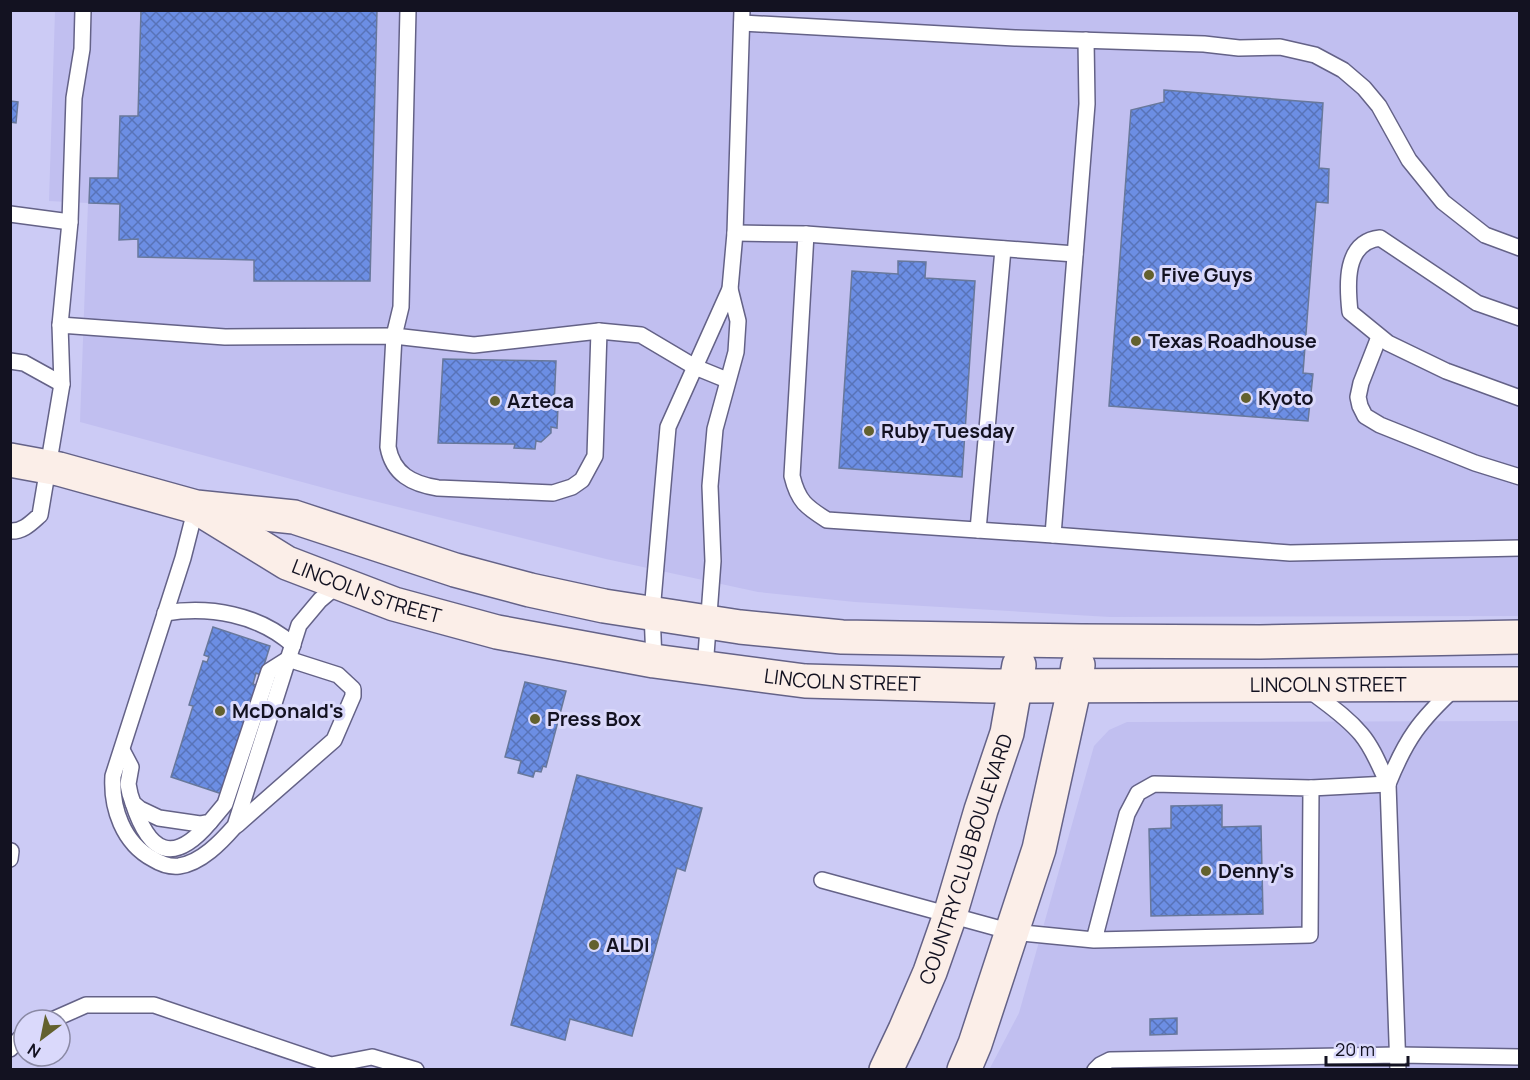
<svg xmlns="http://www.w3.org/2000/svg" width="1530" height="1080" viewBox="0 0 1530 1080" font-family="Manrope,sans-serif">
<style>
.built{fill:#c1bff0}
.building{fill:url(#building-cross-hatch);stroke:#68789b;stroke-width:1.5}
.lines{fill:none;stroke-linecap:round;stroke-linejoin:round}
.lane-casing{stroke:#646287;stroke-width:18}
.secondary-casing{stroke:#646287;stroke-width:36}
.lane{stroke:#fff;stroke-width:15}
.secondary{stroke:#fbeee8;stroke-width:33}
.poi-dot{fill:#63612e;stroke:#dad9fb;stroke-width:2}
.labels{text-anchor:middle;stroke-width:6;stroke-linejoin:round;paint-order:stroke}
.poi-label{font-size:20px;font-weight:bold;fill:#131221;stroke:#dad9fb;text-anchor:start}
.street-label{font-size:20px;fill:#131221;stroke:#dad9fb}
</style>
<defs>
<pattern id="building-cross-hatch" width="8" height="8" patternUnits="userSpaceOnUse" patternTransform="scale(1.5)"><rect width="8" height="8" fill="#6c8ee4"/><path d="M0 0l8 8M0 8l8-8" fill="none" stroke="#5873b8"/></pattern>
</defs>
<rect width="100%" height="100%" fill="#cccbf5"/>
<!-- built -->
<g class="built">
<polygon points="55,11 1519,11 1519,616 1110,617 855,602 758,592 606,559 350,495 80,422 88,203 49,201"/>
<polygon points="1519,721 1519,1069 989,1070 1019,1013 1094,746 1109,730 1127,722"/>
</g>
<!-- building -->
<g class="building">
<polygon points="141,10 377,10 370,281 254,281 254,260 138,257 138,239 119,240 120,204 89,203 90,178 118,178 120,116 138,116"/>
<polygon points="1164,90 1323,103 1319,168 1329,169 1328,203 1316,202 1303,373 1313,374 1308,421 1109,406 1131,110 1164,102"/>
<polygon points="10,101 18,102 16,123 10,122"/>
<polygon points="898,261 926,262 925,278 975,281 962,477 839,468 852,271 898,274"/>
<polygon points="443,359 556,361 554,407 558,407 557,428 551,427 551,433 541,442 536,441 535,449 514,448 515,444 438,443"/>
<polygon points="213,627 270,646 261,675 256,673 253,684 259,686 228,796 171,777 193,706 189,705 203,661 207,662 209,657 204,655"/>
<polygon points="525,682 566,691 546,767 543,766 541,772 535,771 533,777 518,773 521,761 505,757"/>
<polygon points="577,775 702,808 685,871 677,868 632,1036 570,1019 565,1040 511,1025"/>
<polygon points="1222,805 1222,827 1261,826 1263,914 1151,916 1149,829 1171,828 1171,806"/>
<polygon points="1177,1018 1177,1034 1150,1035 1150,1019"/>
</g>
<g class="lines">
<!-- lane casing -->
<g class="lane-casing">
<g id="lane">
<path d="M408 10 401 307 394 336 388 447C393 474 412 484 438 488L553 493 572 487 582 480 595 456 599 331"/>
<polyline points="742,23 1015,38 1204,44 1239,48 1280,47 1315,55 1343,70 1364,88 1379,106 1409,160 1443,202 1485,235 1520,248"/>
<polyline points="10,214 70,222"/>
<path d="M735 233 806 234 792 476C798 501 806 507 827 520L1053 535 1087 104 1086 40"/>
<polyline points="806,234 1075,254"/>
<path d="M1520 318 1477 303 1380 238C1344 242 1347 285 1350 312L1388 343 1446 371 1520 398"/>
<polyline points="60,325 70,222 74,98 82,49 83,10"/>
<polyline points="1379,337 1361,383 1358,397 1360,406 1365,416 1380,425 1475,463 1520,477"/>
<polyline points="10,361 24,363 62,384"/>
<path d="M196 507 183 558 113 776C111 808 123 843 153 859 161 864 170 867 179 866 201 863 221 842 235 826L299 625 320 600 339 584"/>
<polyline points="978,530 1003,249"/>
<path d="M10 531C23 532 32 522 40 515L62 384 60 325 225 337 394 336 474 345 599 331 641 335 695 367 727 380"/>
<polyline points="1053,535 1290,553 1520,548"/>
<path d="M165 613C210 606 258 614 293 645"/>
<polyline points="654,661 652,612 668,427 730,289 735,233 742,10"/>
<polyline points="705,668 713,561 710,486 715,429 736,352 738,321 730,289"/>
<path d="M1309 690C1327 704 1346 716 1361 734 1373 748 1380 767 1388 784L1398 1070"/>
<polyline points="122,750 131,767 128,784 130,794 133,803 140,809 159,818 200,824 210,822 225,804 269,671 288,659 338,675 353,689 353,696 334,740 237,825"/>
<path d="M1388 784C1406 739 1420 720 1456 687"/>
<polyline points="1311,788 1388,784"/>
<path d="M133 803C149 853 173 866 210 822"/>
<polyline points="10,859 11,851"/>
<polyline points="822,880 1012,932 1094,940 1310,935 1311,788 1154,784 1138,793 1127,814 1094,940"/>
<polyline points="52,1020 86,1005 154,1005 331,1065 372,1057 416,1070"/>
<polyline points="10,1049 24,1034"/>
<polyline points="1095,1070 1100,1065 1110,1060 1398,1055 1520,1057"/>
</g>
</g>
<!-- secondary casing -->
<g class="secondary-casing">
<g id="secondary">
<polyline points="10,460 59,469 196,507 294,517 455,570 530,590 604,606 740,627 842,637 1081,641 1260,642 1520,637"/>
<path id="s1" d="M204 512 287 563 394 604 497 632 654 661 805 681 991 686 1520 684"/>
<path id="s2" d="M886 1070 905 1030 930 972 950 915 981 810 1007 733 1019 665"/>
<polyline points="964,1070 975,1044 1039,849 1075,685 1078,665"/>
</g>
</g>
<!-- lane -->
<use href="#lane" class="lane"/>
<!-- secondary -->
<use href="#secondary" class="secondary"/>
</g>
<!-- markers -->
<g class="poi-dot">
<circle cx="1149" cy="275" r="6"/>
<circle cx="1136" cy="341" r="6"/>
<circle cx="1246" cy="398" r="6"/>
<circle cx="495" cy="401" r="6"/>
<circle cx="869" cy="431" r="6"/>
<circle cx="220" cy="711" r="6"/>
<circle cx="535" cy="719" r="6"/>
<circle cx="1206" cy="871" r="6"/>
<circle cx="594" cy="945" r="6"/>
</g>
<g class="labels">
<!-- poi labels -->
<g class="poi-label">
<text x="1161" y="282">Five Guys</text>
<text x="1148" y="348">Texas Roadhouse</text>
<text x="1258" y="405">Kyoto</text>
<text x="507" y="408">Azteca</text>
<text x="881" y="438">Ruby Tuesday</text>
<text x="232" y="718">McDonald's</text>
<text x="547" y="726">Press Box</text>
<text x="1218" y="878">Denny's</text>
<text x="606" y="952">ALDI</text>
</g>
<!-- street labels -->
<g class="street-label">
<text dy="7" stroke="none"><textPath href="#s1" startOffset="182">LINCOLN STREET</textPath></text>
<text dy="7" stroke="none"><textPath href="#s1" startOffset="668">LINCOLN STREET</textPath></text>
<text dy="7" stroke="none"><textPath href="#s1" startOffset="1154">LINCOLN STREET</textPath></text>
<text dy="7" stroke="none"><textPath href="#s2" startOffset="226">COUNTRY CLUB BOULEVARD</textPath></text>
</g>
</g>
<!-- border -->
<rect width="1530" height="1080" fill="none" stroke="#131221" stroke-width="24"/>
<!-- north arrow -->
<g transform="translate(42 1038) rotate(212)"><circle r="28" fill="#dad9fb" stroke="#8a89a4" stroke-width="1.5"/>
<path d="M0-4.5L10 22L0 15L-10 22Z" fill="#63612e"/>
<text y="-9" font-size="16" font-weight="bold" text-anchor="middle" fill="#131221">N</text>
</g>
<!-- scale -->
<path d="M1326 1056v9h82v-9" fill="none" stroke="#131221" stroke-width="3"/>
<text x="1335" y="1056" font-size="18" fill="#131221" stroke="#dad9fb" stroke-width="4.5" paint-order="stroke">20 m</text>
</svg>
